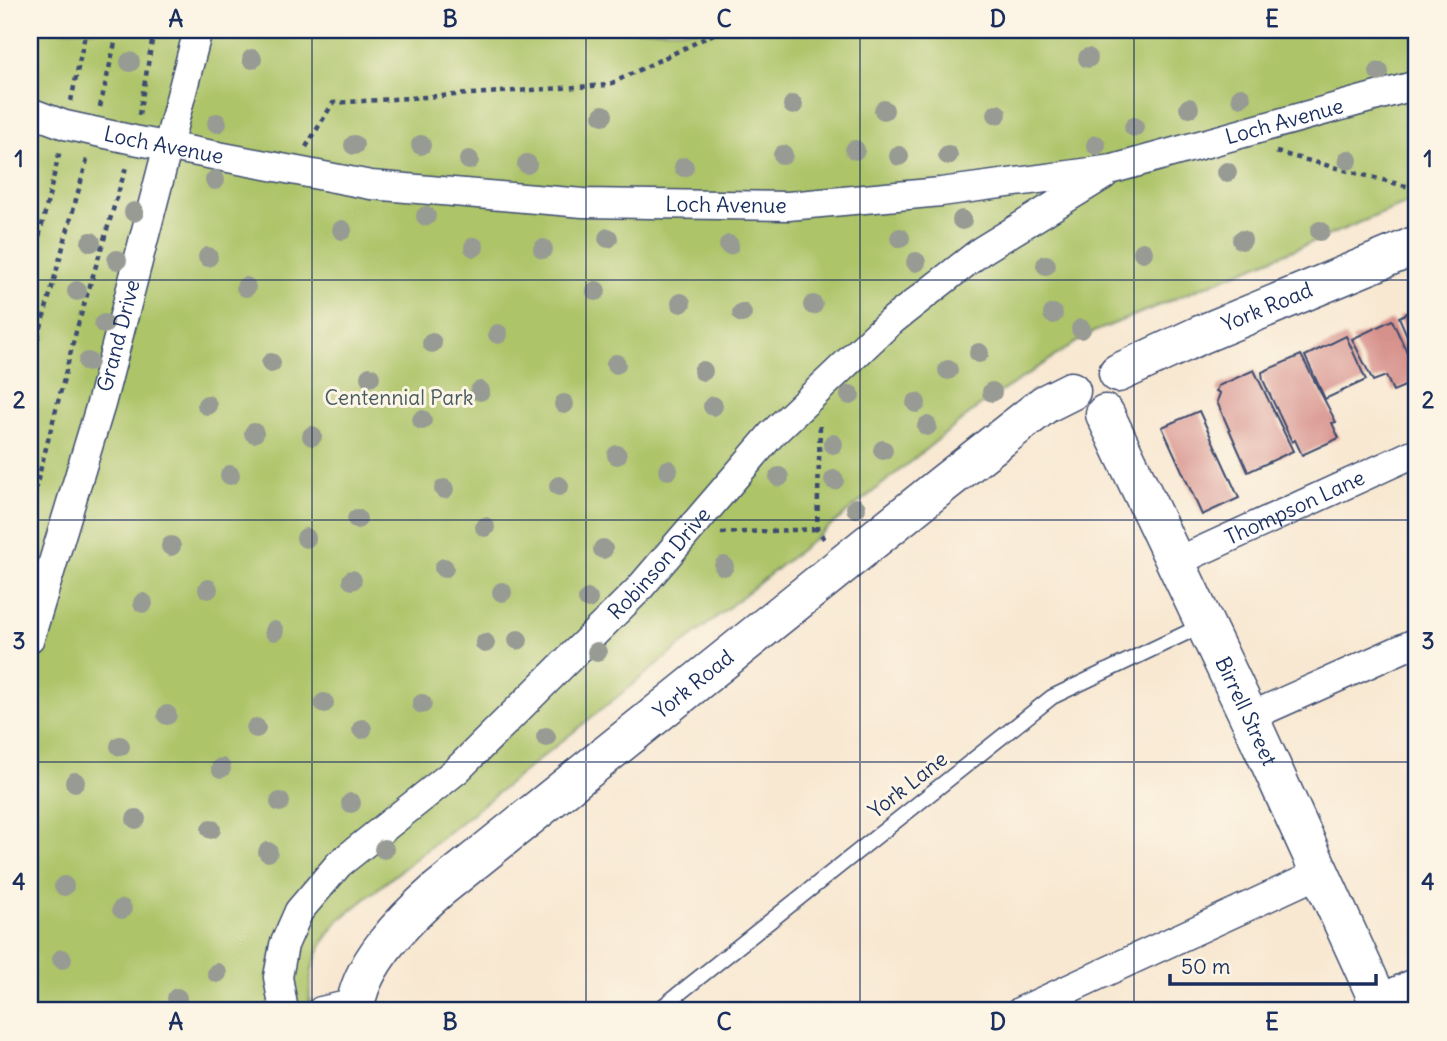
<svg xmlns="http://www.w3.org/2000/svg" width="1447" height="1041" viewBox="0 0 1447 1041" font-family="Delius,sans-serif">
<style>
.green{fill:#adc469;stroke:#647a64;stroke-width:2}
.building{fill:#d7918c}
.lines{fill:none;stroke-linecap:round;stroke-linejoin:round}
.service-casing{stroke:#3c4b6f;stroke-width:17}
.minor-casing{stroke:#3c4b6f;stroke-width:31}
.secondary-casing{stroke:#3c4b6f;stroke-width:41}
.path{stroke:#3c4b6f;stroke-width:4.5;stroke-dasharray:5 5;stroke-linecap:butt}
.service{stroke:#fff;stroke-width:14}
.minor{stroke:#fff;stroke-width:28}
.secondary{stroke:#fff;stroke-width:38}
.tree{fill:#979b94}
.grid{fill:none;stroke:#1b2f5e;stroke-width:2;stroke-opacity:0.55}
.labels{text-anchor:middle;stroke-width:6;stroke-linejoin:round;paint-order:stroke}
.street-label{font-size:21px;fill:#1b2f5e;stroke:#fcf5e5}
.park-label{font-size:21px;fill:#475c61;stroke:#fcf5e5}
.neatline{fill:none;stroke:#1b2f5e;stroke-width:2.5}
.grid-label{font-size:23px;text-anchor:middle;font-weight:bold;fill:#1b2f5e}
</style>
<rect width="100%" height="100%" fill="#fcf5e5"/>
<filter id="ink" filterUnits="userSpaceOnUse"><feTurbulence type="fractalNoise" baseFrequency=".0143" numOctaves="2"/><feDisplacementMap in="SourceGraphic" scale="14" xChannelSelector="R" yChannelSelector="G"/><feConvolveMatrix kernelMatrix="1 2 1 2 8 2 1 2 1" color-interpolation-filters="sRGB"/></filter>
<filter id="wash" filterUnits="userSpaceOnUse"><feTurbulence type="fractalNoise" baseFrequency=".00686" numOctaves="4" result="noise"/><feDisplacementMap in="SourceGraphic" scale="28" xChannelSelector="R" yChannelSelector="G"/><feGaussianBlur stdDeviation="1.57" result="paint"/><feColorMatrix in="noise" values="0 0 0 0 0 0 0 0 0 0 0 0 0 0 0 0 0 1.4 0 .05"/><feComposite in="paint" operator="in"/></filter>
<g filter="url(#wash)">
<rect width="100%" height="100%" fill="#f8e8d2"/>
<!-- green -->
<path class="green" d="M30 30H1417V199L1089 334 981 405 339 920C313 952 308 971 310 1011H30Z"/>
<g id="blocks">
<!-- building -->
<g class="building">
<polygon points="1417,308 1417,359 1399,317"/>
<polygon points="1392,320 1417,374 1417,381 1393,391 1386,376 1373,381 1352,339"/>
<polygon points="1346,336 1366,380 1325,399 1305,356"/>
<polygon points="1301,355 1336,422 1332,423 1339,438 1302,455 1295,440 1292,442 1263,380 1262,372"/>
<polygon points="1254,370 1293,451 1248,472 1217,402 1220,393 1216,391 1218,386"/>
<polygon points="1199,411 1239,498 1202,515 1162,427"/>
</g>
</g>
</g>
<g filter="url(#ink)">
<use href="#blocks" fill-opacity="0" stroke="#3c4b6f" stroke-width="2"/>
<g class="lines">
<!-- service casing -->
<g class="service-casing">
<polyline id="service" points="657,1011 1052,697 1205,624"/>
</g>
<!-- minor casing -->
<g class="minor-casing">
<g id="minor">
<path id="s1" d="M30 112 65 125 134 140 371 185 583 203 788 206 941 192 1113 169 1417 85"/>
<path id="s2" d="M1174 563 1417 452"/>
<path id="s3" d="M30 638 101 404 198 30"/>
<polyline points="1249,717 1417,642"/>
<polyline points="1377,1000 1417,982"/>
<path id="s4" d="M284 1011 278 977 284 945 299 911 339 864 457 770 638 590 771 435 889 323 981 251 1104 175"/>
<polyline points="321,1011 356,1003"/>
<polyline points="1021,1011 1320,873"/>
</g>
</g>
<!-- secondary casing -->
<g class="secondary-casing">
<g id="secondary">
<path id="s5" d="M1118 373 1200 335 1417 245"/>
<path id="s6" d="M1105 414 1249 717 1383 1011"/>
<path id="s7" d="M355 1011C358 965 406 918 438 890L943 484 1045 404 1071 391"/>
</g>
</g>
<!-- path -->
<g class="path">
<polyline points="71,101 86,30"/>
<polyline points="100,107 118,30"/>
<polyline points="139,115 154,30"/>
<polyline points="306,147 333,103 608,85 722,30"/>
<polyline points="1276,152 1417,189"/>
<polyline points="30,275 60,150"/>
<polyline points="30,367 88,156"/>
<polyline points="820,426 817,529 825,540"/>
<polyline points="30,510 77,328 127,164"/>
<polyline points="721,533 817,529"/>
</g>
<!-- service -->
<use href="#service" class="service"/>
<!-- minor -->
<use href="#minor" class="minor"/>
<!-- secondary -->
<use href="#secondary" class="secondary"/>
</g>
<!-- trees -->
<g class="tree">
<circle cx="1088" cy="58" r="10"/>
<circle cx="252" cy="59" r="10"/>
<circle cx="130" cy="62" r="10"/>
<circle cx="1379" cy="72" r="10"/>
<circle cx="1241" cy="97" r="10"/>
<circle cx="793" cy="105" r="10"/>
<circle cx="1189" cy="108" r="10"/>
<circle cx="884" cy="110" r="10"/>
<circle cx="997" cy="114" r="10"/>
<circle cx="603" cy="115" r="10"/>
<circle cx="217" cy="123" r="10"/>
<circle cx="1134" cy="127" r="10"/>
<circle cx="354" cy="145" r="10"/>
<circle cx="421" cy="145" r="10"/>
<circle cx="1096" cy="145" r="10"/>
<circle cx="855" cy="150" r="10"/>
<circle cx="783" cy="155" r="10"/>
<circle cx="948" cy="155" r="10"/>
<circle cx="899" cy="156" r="10"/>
<circle cx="469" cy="160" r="10"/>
<circle cx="1348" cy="160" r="10"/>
<circle cx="527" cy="164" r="10"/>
<circle cx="684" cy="167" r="10"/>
<circle cx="1227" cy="172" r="10"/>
<circle cx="215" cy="180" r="10"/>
<circle cx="134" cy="212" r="10"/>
<circle cx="426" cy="216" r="10"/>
<circle cx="962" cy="220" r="10"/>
<circle cx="342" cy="230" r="10"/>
<circle cx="1320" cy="231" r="10"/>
<circle cx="608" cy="238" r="10"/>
<circle cx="900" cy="238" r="10"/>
<circle cx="1242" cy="240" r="10"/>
<circle cx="91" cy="242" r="10"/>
<circle cx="729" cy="245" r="10"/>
<circle cx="474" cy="247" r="10"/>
<circle cx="543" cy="249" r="10"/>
<circle cx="1143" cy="252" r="10"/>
<circle cx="208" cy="257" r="10"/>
<circle cx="117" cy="260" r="10"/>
<circle cx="916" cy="262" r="10"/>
<circle cx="1046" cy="265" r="10"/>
<circle cx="246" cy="287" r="10"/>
<circle cx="77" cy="291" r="10"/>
<circle cx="596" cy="291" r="10"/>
<circle cx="681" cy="303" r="10"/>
<circle cx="813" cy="305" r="10"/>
<circle cx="742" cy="313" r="10"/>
<circle cx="1053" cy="314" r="10"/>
<circle cx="104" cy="324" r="10"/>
<circle cx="1081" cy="329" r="10"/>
<circle cx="498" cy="334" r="10"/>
<circle cx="432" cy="343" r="10"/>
<circle cx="979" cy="353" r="10"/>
<circle cx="88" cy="362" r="10"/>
<circle cx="271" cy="363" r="10"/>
<circle cx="616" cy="364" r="10"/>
<circle cx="948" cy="370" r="10"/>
<circle cx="703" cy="371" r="10"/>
<circle cx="370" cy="377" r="10"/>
<circle cx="480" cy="391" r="10"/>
<circle cx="992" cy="392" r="10"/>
<circle cx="850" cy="395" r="10"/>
<circle cx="916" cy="403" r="10"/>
<circle cx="564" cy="404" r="10"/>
<circle cx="207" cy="405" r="10"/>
<circle cx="713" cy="406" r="10"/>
<circle cx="422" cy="420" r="10"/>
<circle cx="927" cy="426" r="10"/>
<circle cx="254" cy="433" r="10"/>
<circle cx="312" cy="436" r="10"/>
<circle cx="833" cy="444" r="10"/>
<circle cx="883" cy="450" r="10"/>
<circle cx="617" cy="455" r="10"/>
<circle cx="668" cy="470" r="10"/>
<circle cx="230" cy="475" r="10"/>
<circle cx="779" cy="477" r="10"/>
<circle cx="834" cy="480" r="10"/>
<circle cx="559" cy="486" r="10"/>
<circle cx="444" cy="489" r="10"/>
<circle cx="856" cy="508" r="10"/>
<circle cx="357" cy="519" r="10"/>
<circle cx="485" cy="527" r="10"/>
<circle cx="306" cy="538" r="10"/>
<circle cx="171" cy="546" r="10"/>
<circle cx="603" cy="549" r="10"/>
<circle cx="724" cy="566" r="10"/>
<circle cx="444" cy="568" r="10"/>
<circle cx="352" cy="580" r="10"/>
<circle cx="208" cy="589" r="10"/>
<circle cx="502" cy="592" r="10"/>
<circle cx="588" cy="599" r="10"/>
<circle cx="143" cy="603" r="10"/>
<circle cx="274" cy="631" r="10"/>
<circle cx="518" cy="640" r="10"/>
<circle cx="485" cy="643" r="10"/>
<circle cx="597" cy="652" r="10"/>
<circle cx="324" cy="703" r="10"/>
<circle cx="422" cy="704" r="10"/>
<circle cx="167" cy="715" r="10"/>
<circle cx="256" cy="728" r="10"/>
<circle cx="362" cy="729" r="10"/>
<circle cx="546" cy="737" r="10"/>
<circle cx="120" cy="746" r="10"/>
<circle cx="221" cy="768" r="10"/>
<circle cx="75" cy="782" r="10"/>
<circle cx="280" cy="802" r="10"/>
<circle cx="351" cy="803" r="10"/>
<circle cx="136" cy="819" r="10"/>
<circle cx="211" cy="829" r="10"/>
<circle cx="384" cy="849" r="10"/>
<circle cx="268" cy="852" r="10"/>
<circle cx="64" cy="886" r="10"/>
<circle cx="122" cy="909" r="10"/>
<circle cx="62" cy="959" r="10"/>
<circle cx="217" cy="973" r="10"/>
<circle cx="177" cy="998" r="10"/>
</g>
</g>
<!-- grid -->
<path class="grid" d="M312 30V1011M586 30V1011M860 30V1011M1134 30V1011M30 280H1417M30 520H1417M30 762H1417"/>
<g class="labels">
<!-- street labels -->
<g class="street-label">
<text dy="7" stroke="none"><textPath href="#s1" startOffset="1272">Loch Avenue</textPath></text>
<text dy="7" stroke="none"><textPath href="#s1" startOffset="138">Loch Avenue</textPath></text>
<text dy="7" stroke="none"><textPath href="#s1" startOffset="705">Loch Avenue</textPath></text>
<text dy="7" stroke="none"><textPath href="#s5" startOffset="163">York Road</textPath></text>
<text dy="7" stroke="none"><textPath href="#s3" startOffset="315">Grand Drive</textPath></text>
<text dy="7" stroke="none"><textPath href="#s2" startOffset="133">Thompson Lane</textPath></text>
<text dy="7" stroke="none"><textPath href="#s4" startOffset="606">Robinson Drive</textPath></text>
<text dy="7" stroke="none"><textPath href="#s7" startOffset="478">York Road</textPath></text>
<text dy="7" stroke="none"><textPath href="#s6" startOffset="329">Birrell Street</textPath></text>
<text transform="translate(908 785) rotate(-38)" y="7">York Lane</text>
</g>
<!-- park labels -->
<g class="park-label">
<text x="399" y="405">Centennial Park</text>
</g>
</g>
<!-- margin -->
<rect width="1447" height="1041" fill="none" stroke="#fcf5e5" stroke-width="77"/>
<!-- scale -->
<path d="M1170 974v10h206v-10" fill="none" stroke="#1b2f5e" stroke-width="3.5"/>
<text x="1181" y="974" font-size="21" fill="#1b2f5e" stroke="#fcf5e5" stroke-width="5" paint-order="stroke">50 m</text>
<rect x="38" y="38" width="1370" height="964" class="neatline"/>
<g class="grid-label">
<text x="176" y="27">A</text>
<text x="450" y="27">B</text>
<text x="724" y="27">C</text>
<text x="998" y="27">D</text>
<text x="1272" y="27">E</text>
<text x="19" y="167">1</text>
<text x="1428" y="167">1</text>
<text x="19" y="408">2</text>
<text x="1428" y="408">2</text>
<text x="19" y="649">3</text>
<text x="1428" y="649">3</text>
<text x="19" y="890">4</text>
<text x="1428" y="890">4</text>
<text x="176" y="1030">A</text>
<text x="450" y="1030">B</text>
<text x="724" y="1030">C</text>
<text x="998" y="1030">D</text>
<text x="1272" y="1030">E</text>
</g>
</svg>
